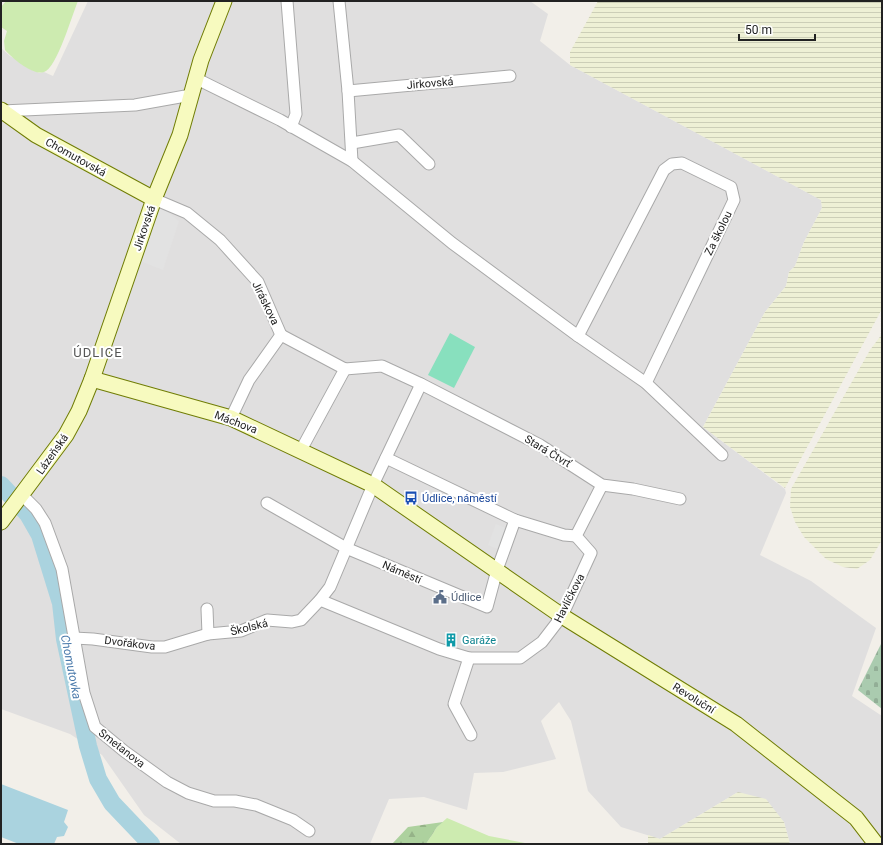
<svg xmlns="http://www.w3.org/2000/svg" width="883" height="845" viewBox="0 0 883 845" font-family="Roboto,sans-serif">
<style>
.residential{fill:#e0dfdf}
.farmland{fill:url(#farmland-rules)}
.grass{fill:#cdebb0}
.forest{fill:url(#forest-firs)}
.cemetery{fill:url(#cemetery-stones)}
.pitch{fill:#88e0be}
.parking{fill:#e2e2e2}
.water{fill:#aad3df}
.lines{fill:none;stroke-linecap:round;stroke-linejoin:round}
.river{stroke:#aad3df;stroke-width:18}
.street-casing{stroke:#a9a9a9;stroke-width:13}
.secondary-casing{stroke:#707d05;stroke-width:17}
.street{stroke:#fff;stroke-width:11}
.secondary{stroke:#f7fabf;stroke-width:15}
.labels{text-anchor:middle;stroke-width:4;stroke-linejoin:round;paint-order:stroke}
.street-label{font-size:11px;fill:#222;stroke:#fff}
.transit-label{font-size:11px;fill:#164399;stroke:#fff;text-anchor:start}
.service-label{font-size:11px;fill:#4e5e75;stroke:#fff;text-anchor:start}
.culture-label{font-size:11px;fill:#0d838f;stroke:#fff;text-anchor:start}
.water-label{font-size:12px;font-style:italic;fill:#4a7aab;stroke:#fff}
.quarter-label{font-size:13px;letter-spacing:1px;fill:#555;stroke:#fff}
</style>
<defs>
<pattern id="farmland-rules" width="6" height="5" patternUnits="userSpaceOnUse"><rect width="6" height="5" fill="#eef0d5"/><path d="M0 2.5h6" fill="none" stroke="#ccceb7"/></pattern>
<pattern id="forest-firs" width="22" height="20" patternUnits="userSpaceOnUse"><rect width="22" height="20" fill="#add19e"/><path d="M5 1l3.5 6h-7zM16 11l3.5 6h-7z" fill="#95b388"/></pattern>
<pattern id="cemetery-stones" width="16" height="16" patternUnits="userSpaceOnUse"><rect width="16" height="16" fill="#aacbaf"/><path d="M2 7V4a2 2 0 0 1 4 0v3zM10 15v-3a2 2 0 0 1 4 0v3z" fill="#92ae96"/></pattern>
</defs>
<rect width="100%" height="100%" fill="#f2efe9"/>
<!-- residential -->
<polygon class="residential" points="88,1 530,1 548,14 540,41 570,65 821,200 822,208 804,242 795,266 789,272 786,286 765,312 703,427 785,489 786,493 760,555 811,581 876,628 852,696 882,716 882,844 790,844 784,822 738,792 660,839 621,827 588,791 571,721 559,702 541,721 556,759 503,772 474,773 467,810 424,797 389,799 370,844 181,844 144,815 102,755 70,734 1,709 1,513 8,504 12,489 1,476 1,48 10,56 39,73 44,72 53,76"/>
<!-- farmland -->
<g class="farmland">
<polygon points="598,1 882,1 882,309 785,488 703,427 765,312 786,286 789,272 795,266 804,242 822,208 821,200 570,65 570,52"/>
<polygon points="882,334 882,540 870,560 857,569 843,567 826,559 804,537 795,522 790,507 791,489 870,350"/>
<polygon points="738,792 766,799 784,822 790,844 648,844 648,835 660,839"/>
</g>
<!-- grass -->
<g class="grass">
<path d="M6 1H78C72 15 57 68 44 72 33 76 12 58 5 50L4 41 7 31 1 27V7Z"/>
<polygon points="447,818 489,836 530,844 426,844 437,827"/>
</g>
<!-- forest -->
<polygon class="forest" points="443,822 437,827 426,844 392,844 408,827"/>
<!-- cemetery -->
<polygon class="cemetery" points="882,642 882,709 858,690"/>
<!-- pitch -->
<polygon class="pitch" points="450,333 475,347 454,388 428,375"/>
<!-- parking -->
<g class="parking">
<polygon points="160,206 179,221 163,270 140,261"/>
<polygon points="496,524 506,528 497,549 488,545"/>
</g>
<!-- water -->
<polygon class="water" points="1,784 68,810 64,822 68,827 64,836 57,837 54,844 19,844 1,837"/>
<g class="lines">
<!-- river -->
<polyline class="river" points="1,485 28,514 40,535 61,603 65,639 88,746 98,779 112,803 151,844"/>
<!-- street casing -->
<g class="street-casing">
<g id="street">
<polyline points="287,1 296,114 291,127"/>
<polyline points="339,1 348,91 352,161"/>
<polyline points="195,78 280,120 352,161 452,243 578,336 646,383 722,455"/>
<polyline points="348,91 510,76"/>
<polyline points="2,111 135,105 191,95"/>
<polyline points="352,143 399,135 429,164"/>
<polyline points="154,199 187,213 220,240 258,282 281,335"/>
<polyline points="281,335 345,369"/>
<polyline points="578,336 664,170 672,164 682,163 731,187 734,200 646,383"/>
<polyline points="421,384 540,445 602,485 633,489 680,499"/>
<polyline points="231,418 249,380 281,335"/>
<polyline points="301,450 345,369"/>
<polyline points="22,495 36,509 45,523 62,569 84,693 95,727 124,751 167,782 188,793 214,801 235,801 256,805 293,820 309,831"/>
<polyline points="267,503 346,548 487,607 497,570 515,520 386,458"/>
<polyline points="515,520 564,535 576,536"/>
<polyline points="320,600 439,649 469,658 520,658 542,642 562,616 591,553 576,536 602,485"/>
<polyline points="207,609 208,634 241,631 267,620 292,622 301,620 320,600 330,587 373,485 421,384 382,366 345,369"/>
<polyline points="74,638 93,639 152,647 165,647 208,634"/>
<polyline points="469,658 454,704 471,735"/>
</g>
</g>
<!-- secondary casing -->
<g class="secondary-casing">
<g id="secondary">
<polyline points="1,110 36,135 154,199"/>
<polyline points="92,379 231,418 373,485 562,616 736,724 856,818 876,844"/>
<polyline points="1,522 66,435 79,411 92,379 154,199 180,135 201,60 224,1"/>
</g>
</g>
<!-- street -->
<use href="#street" class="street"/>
<!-- secondary -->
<use href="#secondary" class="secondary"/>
</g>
<!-- icons -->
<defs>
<g id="bus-bare" transform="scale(1.08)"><path d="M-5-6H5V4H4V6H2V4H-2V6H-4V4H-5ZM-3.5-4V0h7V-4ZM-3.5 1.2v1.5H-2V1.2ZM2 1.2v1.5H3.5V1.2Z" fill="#1a4fb4" stroke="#fff" stroke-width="2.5" paint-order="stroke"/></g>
<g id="civic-bare" transform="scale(1.08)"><path d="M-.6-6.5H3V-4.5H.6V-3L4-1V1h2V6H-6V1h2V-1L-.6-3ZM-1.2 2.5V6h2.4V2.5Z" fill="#5c6f8a" stroke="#fff" stroke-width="2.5" paint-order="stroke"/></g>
<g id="building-bare" transform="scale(1.08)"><path d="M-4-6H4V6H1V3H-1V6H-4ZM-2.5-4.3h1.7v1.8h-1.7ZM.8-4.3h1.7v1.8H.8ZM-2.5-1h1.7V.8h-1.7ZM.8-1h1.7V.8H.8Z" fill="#0f9aa8" stroke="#fff" stroke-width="2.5" paint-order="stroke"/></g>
</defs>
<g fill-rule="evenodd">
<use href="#bus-bare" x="411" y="498"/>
<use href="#civic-bare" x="440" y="597"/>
<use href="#building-bare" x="451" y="640"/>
</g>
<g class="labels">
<!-- street labels -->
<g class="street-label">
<text transform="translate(430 83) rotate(-5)" y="4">Jirkovská</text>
<text transform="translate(76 157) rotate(29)" y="4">Chomutovská</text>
<text transform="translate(144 228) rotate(-71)" y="4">Jirkovská</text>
<text transform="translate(718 233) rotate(-64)" y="4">Za školou</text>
<text transform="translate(266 303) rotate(64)" y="4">Jiráskova</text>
<text transform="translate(236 422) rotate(21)" y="4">Máchova</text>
<text transform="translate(548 451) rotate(31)" y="4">Stará Čtvrť</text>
<text transform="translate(52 454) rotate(-55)" y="4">Lázeňská</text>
<text transform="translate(402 572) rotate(23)" y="4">Náměstí</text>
<text transform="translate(569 598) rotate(-63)" y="4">Havlíčkova</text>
<text transform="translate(249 627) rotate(-14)" y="4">Školská</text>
<text transform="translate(130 643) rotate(7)" y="4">Dvořákova</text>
<text transform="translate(694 698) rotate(32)" y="4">Revoluční</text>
<text transform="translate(122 748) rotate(38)" y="4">Smetanova</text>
</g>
<!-- transit labels -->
<g class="transit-label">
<text x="422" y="502">Údlice, náměstí</text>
</g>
<!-- service labels -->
<g class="service-label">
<text x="451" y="601">Údlice</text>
</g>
<!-- culture labels -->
<g class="culture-label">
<text x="462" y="644">Garáže</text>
</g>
<!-- water labels -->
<g class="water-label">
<text transform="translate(71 667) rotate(79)" y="4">Chomutovka</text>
</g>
<!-- quarter labels -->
<g class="quarter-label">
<text x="98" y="357">ÚDLICE</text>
</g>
</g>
<!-- border -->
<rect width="883" height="845" fill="none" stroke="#222222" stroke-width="4"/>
<!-- scale -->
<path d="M739 34v6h76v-6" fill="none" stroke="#222222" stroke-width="2"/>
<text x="745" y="34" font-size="12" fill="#222222" stroke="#ffffff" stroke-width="3" paint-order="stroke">50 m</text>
</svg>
